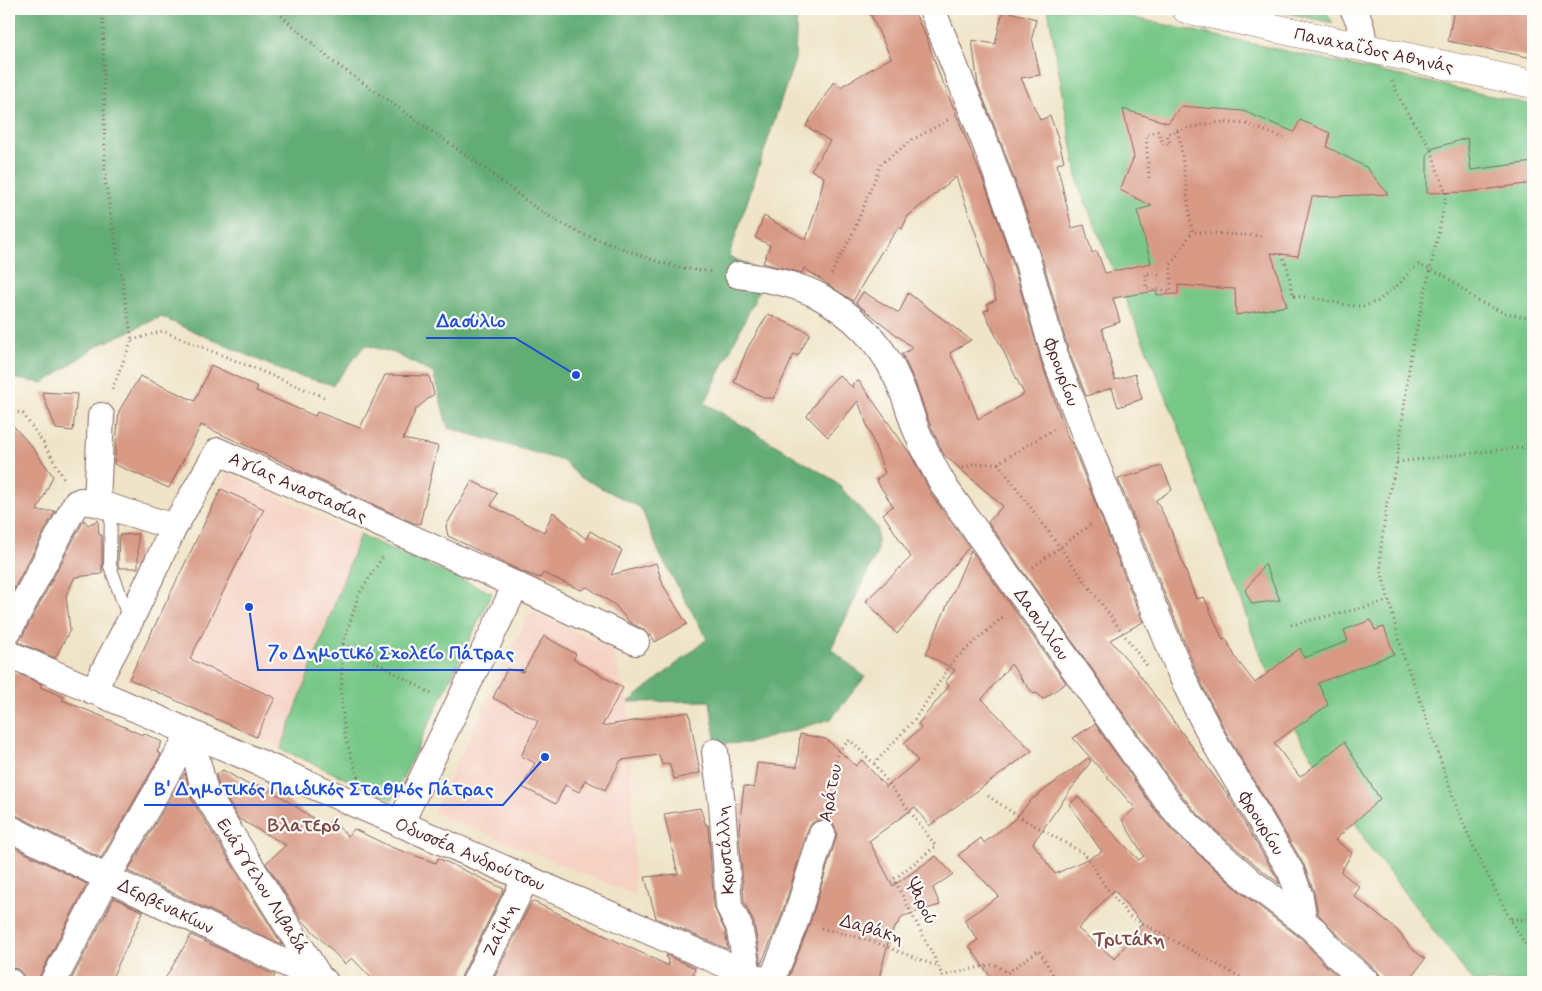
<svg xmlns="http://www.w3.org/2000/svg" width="1542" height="991" viewBox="0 0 1542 991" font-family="Mynerve,sans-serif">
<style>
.built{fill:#f6d2c5}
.green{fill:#78c888;stroke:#61745a}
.forest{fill:#62ac74;stroke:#566650}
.building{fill:#d89a85;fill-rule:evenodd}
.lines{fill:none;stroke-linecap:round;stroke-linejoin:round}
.service-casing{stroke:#846462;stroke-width:14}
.minor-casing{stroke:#846462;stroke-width:28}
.tertiary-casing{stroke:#846462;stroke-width:29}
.path{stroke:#846462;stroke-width:3;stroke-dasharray:1 4;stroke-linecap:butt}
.service{stroke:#fff;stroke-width:12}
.minor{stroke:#fff;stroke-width:26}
.tertiary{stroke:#fff;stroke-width:28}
.labels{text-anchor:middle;stroke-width:4.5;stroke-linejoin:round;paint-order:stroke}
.street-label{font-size:18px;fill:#4a1f2b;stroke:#fdfcf7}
.neighbourhood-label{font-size:19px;font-weight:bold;fill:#7c4a4a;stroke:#fdfcf7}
.leader{fill:none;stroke:#1d4ed8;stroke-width:2}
.callout-dot{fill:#1d4ed8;stroke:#fdfcf7;stroke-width:2}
.callout-label{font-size:19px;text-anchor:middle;font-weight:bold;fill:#1d4ed8;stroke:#fdfcf7;stroke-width:4.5;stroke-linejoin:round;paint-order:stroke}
</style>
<rect width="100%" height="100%" fill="#fdfcf7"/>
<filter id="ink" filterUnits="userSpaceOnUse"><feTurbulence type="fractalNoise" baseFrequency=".02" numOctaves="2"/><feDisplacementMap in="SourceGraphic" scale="10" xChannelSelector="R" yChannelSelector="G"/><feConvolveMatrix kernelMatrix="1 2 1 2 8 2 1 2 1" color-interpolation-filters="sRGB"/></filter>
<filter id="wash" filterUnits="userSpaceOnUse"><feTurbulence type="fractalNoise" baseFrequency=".0096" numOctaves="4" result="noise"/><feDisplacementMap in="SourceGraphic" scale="20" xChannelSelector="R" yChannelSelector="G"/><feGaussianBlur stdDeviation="1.12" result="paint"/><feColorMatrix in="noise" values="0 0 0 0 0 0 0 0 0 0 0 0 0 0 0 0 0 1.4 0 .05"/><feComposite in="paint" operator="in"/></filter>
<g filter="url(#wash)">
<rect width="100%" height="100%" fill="#efe4c7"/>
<!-- built -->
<g class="built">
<polygon points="229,473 360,535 281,749 129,679"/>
<polygon points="530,611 611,648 629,702 635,895 433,812"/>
</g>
<!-- green -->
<g class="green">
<polygon points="1048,9 1093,9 1533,105 1533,982 1473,982 1368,845 1334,786 1323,773 1300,738 1260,655 1177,423 1079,187"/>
<polygon points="1269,9 1324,9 1333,23"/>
<polygon points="360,535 492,593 392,800 281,749"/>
</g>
<!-- forest -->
<polygon class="forest" points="9,9 797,9 795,59 729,256 767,274 705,403 834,480 877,527 877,553 831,649 865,677 831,719 750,743 716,744 710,701 629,702 707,639 660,555 641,508 578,476 564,461 448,428 433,373 394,353 365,345 333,385 288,373 161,317 97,346 44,383 9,378"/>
<g id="blocks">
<!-- building -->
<g class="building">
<polygon points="868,9 913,9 927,39 942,82 943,82 987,190 1012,261 1041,361 1068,438 1071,442 1143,622 1110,640 1136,670 1227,794 1277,878 1280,884 1259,868 1214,829 1194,810 1179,792 988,522 1003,506 944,455 929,422 915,382 902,354 913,348 856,303 863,292 899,313 908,293 971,340 950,353 965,383 978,419 1024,394 984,311 989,309 987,304 996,300 982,251 956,177 908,216 902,229 899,227 880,254 853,301 804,268 802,273 763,263 770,245 755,238 764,216 806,240 818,203 824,177 811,170 830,141 806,126 834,81 840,87 891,58"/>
<polygon points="1454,9 1533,9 1533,58 1448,41"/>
<polygon points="1003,10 1036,19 1032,38 1040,75 1021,78 1040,120 1050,116 1057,135 1064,161 1057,164 1072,228 1084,225 1092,253 1097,251 1105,273 1151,263 1137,210 1152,206 1120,190 1134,157 1123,109 1168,123 1181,106 1243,111 1294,132 1300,120 1330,133 1327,147 1366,167 1388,194 1312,197 1298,256 1271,253 1287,306 1236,315 1235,289 1178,285 1178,294 1157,295 1156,291 1113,298 1120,322 1102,328 1115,380 1135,374 1142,399 1118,407 1112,388 1086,396 1069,352 1040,251 1002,145 978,85 972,40 995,44"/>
<polygon points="1467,138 1471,170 1533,162 1533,183 1468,192 1427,193 1427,156 1431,149"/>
<polygon points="768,314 810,333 798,356 794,354 774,398 765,398 734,382 747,349"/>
<polygon points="211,365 258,387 256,391 315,416 317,412 360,428 385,375 429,376 434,394 416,409 403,439 438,446 420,524 414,523 295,469 295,468 201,425 169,488 114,464 119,411 140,376 195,401"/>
<polygon points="839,375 854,389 852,384 859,381 911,455 933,497 969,547 897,634 866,601 911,557 883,514 893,506 876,480 885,473 858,401 828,437 807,416 825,389"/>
<polygon points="42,392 77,394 73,431 56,429"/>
<polygon points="9,421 33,448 53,476 37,511 55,511 9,598"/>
<polygon points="1162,466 1172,490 1156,500 1169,525 1196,599 1204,597 1223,640 1226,639 1237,660 1255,683 1300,648 1304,658 1348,641 1344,630 1371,620 1375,630 1384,627 1394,654 1318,683 1328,705 1274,743 1300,777 1344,742 1380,799 1335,840 1352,853 1341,872 1360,887 1354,896 1397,930 1411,948 1425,959 1408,982 1382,982 1381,977 1377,971 1348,945 1318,914 1314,892 1304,865 1229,738 1208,697 1195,668 1118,479"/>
<polygon points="472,481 497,493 491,506 544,532 553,512 586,539 590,531 622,550 611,575 656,563 663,585 687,624 655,642 651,635 649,636 643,629 629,622 615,605 587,587 581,590 543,573 540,578 523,572 448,536 446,526"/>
<polygon points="221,489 264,509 190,659 275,698 256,737 129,679"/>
<polygon points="84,520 88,525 98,520 99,535 102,535 102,574 75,577 66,595 70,630 55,658 18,642 22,637"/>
<polygon points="138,534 138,568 119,568 118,565 119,535"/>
<polygon points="971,550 1066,683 1043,699 1037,693 1034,694 1022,680 1011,664 982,699 1032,751 929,826 915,807 869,841 893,886 936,856 953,874 933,888 940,905 903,916 890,935 878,982 787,982 809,926 836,838 837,831 833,824 826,820 818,820 812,823 808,829 781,917 761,964 754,923 744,902 739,829 744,786 754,788 757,763 797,767 800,734 826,739 856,766 862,760 886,787 918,761 904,743 921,728 918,724 949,686 945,682 955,670 926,654"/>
<polygon points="1265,564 1280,600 1252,604 1245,590"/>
<polygon points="544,636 576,654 573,659 623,688 602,726 689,712 700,773 674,779 669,763 662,765 659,755 621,760 605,790 585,780 579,792 565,785 556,804 522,787 535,763 521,756 538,721 493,698 507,669 523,672"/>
<polygon points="9,670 42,684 40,687 64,697 62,700 101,716 142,735 143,733 162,742 157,752 161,754 101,858 16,815 9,813"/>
<path d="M1095 724 1155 810 1173 831 1239 891 1303 940 1326 966 1344 982H994L969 946 978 940 964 920 999 896 958 855 981 838 984 843 1016 818 1031 800 1088 758 1091 761 1033 843 1055 874 1102 852 1069 804 1078 797 1139 860 1144 856 1122 820 1135 808 1073 738ZM1114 890 1142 923 1115 959 1078 929Z"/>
<polygon points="223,770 252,787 253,783 280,796 325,826 331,820 348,836 354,829 391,847 436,863 438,858 504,889 462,975 460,982 375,982 352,958 345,964 302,920 266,863 286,845 239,819 219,786 216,775"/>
<polygon points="185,773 192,800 282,945 128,871"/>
<polygon points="700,808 706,825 708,825 714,907 725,931 728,949 656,918 645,877 678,874 664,814"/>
<polygon points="9,845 87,884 40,975 38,982 29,982 25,980 23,974 18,969 9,967"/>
<polygon points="114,898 143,912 110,982 70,982"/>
<polygon points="532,901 669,966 666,955 695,968 692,978 701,982 492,982"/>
<polygon points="191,935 275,975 272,982 163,982"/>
</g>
</g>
</g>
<g filter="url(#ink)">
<use href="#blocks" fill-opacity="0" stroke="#846462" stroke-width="1"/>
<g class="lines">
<!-- service casing -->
<g class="service-casing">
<polyline id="service" points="111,508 110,566 129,619"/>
</g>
<!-- minor casing -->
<g class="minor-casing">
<g id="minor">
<polyline points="932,9 988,150 1026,256 1055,357 1113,508 1181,674 1195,704 1216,745 1291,872 1300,897 1304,922"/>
<path d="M1353 9C1360 21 1364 33 1363 47"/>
<path d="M738 275C765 278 794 283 819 296 850 313 880 341 895 374 904 391 909 410 915 427 924 449 934 469 946 489L1039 619 1167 801 1183 820 1204 840 1249 880 1313 929 1337 956 1367 982"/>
<polyline points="97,503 101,416"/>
<polyline points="9,630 76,503 81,501 97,503 174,527"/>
<polyline points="9,654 766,982"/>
<polyline points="93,691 130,621 174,527 218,451 516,585 636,642"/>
<polyline points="190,733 205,792 321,980"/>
<polyline points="715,752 722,804 729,906 739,926 748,974"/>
<polyline points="400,824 516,585"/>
<polyline points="9,828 107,878 325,982"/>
<polyline points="9,982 10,982"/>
<polyline points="53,982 107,878 190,733"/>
<polyline points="475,982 526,878"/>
<polyline points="771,982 795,922 822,834"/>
</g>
</g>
<!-- tertiary casing -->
<g class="tertiary-casing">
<polyline id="tertiary" points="1186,9 1533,84"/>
</g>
<!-- path -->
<g class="path">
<polyline points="103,9 105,180 132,340 111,392"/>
<polyline points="274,9 332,61 484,168 532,205 557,221 580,233 656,261 681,268 713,272"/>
<polyline points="1392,81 1402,104 1431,149 1437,169 1446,193 1441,222 1411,353 1397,462 1387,502 1382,539 1380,555 1381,570 1404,658 1420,700 1455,803 1473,846 1498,895 1510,919 1533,957"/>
<polyline points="1177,130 1219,122 1247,124 1284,138"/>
<polyline points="1149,178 1146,135 1158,131 1164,146 1170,143 1167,134 1177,130 1180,140 1192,232 1262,236"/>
<polyline points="1281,254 1287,266 1293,296 1315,298 1352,306 1365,306 1378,301 1400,283 1412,269 1419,265 1444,275 1478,301 1502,312 1533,319"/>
<polyline points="831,274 852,235 881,164 912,140 948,120"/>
<polyline points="1159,275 1146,273 1146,288 1171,291 1171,265 1192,232"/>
<polyline points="132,340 163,331 324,397"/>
<polyline points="9,420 13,411 23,414 44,444 65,480"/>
<polyline points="1397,462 1533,446"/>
<polyline points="998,463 1147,666"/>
<polyline points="963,468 973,464 998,463 1054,429"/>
<polyline points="1033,567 1090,525"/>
<polyline points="1291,625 1390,601"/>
<polyline points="343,644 434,695"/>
<polyline points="874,764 914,720 954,660 1005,615"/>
<polyline points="358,777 345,737 341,694 343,644 359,594 384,555"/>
<polyline points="988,796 1016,815 1085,854 1105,886 1129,916 1249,982"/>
<polyline points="826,810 838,751 850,740 874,764 936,846 894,879 939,967 944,982"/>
<polyline points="1511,919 1533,920"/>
<polyline points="821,928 869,940 939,967"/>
<polyline points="942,976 994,964 1007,973 1039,950 1057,982"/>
</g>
<!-- service -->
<use href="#service" class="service"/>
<!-- minor -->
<use href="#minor" class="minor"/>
<!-- tertiary -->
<use href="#tertiary" class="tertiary"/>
</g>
</g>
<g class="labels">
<!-- street labels -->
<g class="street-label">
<text transform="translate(1374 50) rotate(12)" y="6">Παναχαΐδος Αθηνάς</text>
<text transform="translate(1062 372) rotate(70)" y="6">Φρουρίου</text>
<text transform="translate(298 487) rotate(24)" y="6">Αγίας Αναστασίας</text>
<text transform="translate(1042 624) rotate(55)" y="6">Δασυλλίου</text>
<text transform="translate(830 793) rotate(-79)" y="6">Αράτου</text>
<text transform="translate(1262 823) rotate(59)" y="6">Φρουρίου</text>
<text transform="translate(725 850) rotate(-94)" y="6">Κρυστάλλη</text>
<text transform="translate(470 854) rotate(23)" y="6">Οδυσσέα Ανδρούτσου</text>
<text transform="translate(263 886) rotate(58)" y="6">Ευάγγελου Λιβαδά</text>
<text transform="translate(922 901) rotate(65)" y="6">Ψαρού</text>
<text transform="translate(166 906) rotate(26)" y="6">Δερβενακίων</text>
<text transform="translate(872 929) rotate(17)" y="6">Δαβάκη</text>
<text transform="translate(500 930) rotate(-64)" y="6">Ζαΐμη</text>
</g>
<!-- neighbourhood labels -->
<g class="neighbourhood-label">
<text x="304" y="831">Βλατερό</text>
<text x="1129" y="945">Τριτάκη</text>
</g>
</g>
<!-- callouts -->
<path class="leader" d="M576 375L515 338H426M249 607L258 670H524M545 757L503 805H144"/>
<g class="callout-dot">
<circle cx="576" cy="375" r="5"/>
<circle cx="249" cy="607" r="5"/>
<circle cx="545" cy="757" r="5"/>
</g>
<g class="callout-label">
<text x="471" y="327">Δασύλιο</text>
<text x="391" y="659">7ο Δημοτικό Σχολείο Πάτρας</text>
<text x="324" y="795">Β' Δημοτικός Παιδικός Σταθμός Πάτρας</text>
</g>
<!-- margin -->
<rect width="1542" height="991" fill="none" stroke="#fdfcf7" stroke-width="30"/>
</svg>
